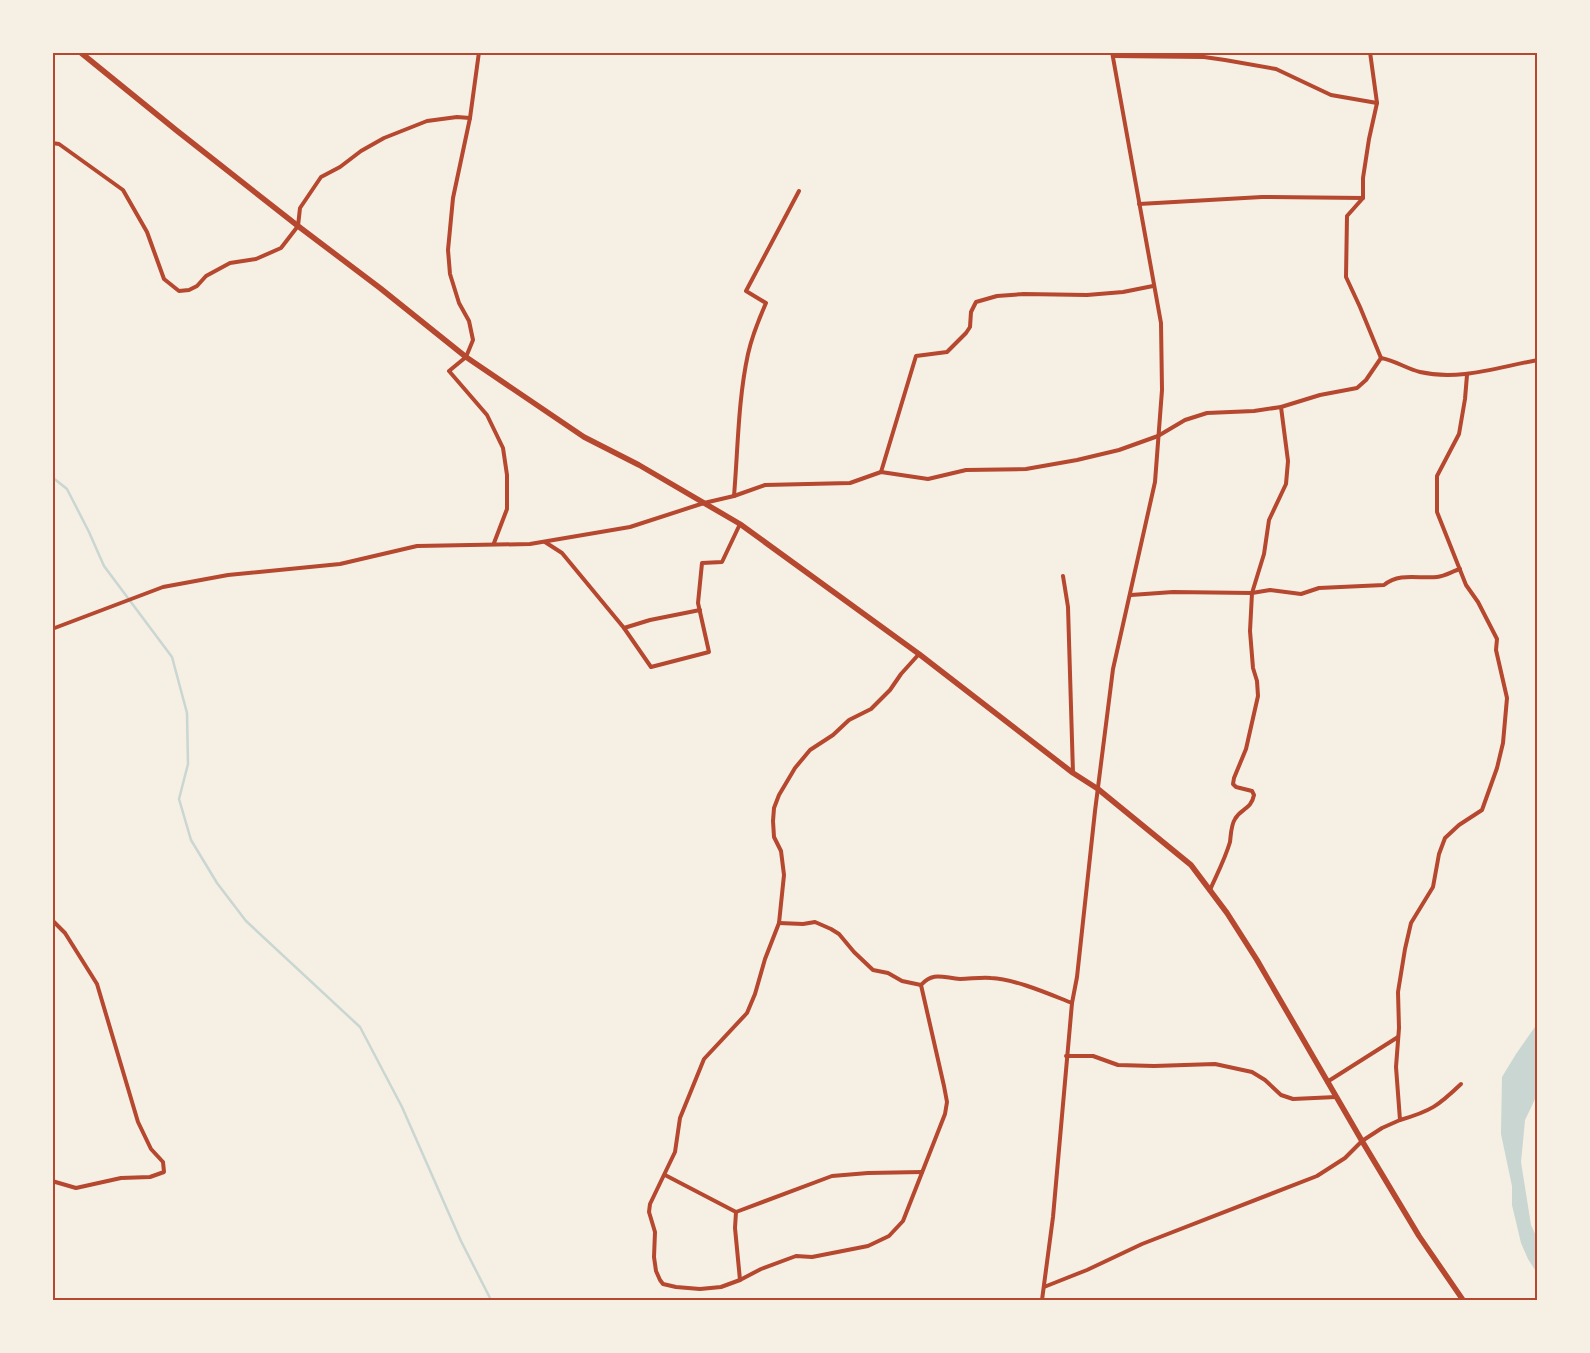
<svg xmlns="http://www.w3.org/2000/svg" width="1590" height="1353" viewBox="0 0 1590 1353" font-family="'PT Sans',sans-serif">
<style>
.water{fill:#c9d6d2}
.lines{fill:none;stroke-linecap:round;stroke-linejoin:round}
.stream{stroke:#c9d6d2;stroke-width:2.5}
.minor{stroke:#b5482f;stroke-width:4}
.primary{stroke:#b5482f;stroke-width:5.5}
.neatline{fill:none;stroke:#b5482f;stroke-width:2}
</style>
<rect width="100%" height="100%" fill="#f6efe4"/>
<!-- water -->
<polygon class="water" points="1537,1024 1537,1095 1525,1120 1521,1162 1531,1225 1537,1238 1537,1273 1528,1259 1521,1243 1512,1205 1512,1186 1501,1134 1502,1077 1516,1054"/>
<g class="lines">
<!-- stream -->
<polyline class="stream" points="52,477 67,489 89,532 104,566 172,657 187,713 188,764 179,799 191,840 217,883 246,921 360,1027 402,1107 461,1241 491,1300"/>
<!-- minor -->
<g class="minor">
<polyline points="479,52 470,118 453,198 448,250 450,274 459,303 469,321 473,340 466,357 449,371 487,415 503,448 507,475 507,509 494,543"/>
<polyline points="1370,52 1377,103 1369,139 1363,178 1363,198 1347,216 1346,277 1360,307 1381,358"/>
<polyline points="1113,56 1204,57 1225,60 1276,69 1331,95 1377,103"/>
<polyline points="52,143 59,144 123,190 147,232 164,279 179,291 189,290 197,286 206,276 230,263 256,259 281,248 298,226 300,208 321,177 340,167 361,151 384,138 427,121 457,117 470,118"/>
<polyline points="1139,204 1262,197 1363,198"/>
<polyline points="881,472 916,356 947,352 966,333 970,327 971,312 976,302 997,296 1024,294 1087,295 1123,292 1153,286"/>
<path d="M734 496C738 449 738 400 748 354 752 336 759 319 766 303L746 291 799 191"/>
<polyline points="545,542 562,553 624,628 651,667 709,652 698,603 702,563 722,562 740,524"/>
<polyline points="1063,576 1068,607 1073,773"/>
<path d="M1131 595 1173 592 1252 593 1270 590 1301 594 1319 588 1384 585C1400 572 1419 579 1437 577 1445 576 1453 571 1460 569"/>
<polyline points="624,628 650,620 700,610"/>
<path d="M52 629 163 587 228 575 340 564 417 546 530 544 630 527 704 503 734 496 765 485 850 483 881 472 928 479 966 470 1026 469 1077 460 1119 450 1158 436 1185 420 1207 413 1254 411 1281 407 1320 395 1357 388 1366 380 1381 358C1394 360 1407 369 1420 372 1460 381 1498 367 1538 360"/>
<path d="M919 654 901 674 890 690 871 709 849 720 833 735 810 750 795 768 779 795 774 808 773 821 774 837 781 851 784 875 779 923 765 959 755 994 747 1013 704 1059 680 1118 675 1152 650 1204 649 1212 655 1232 654 1257 656 1271 660 1280 663 1284 676 1287 700 1289 721 1287 740 1280 761 1269 796 1256 812 1257 868 1246 889 1236 903 1221 945 1114 947 1102 944 1086 921 985C933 971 944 978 960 979 970 979 981 977 991 978 1015 979 1049 994 1072 1003"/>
<path d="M1210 890C1217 874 1225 859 1230 842 1231 834 1231 825 1235 819 1241 808 1251 810 1254 795L1252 791 1236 787 1233 784 1234 778 1246 749 1258 696 1257 681 1253 668 1250 631 1252 593 1264 554 1269 520 1286 484 1288 461 1281 407"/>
<polyline points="52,920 65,933 97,984 138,1122 151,1149 163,1162 164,1172 150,1177 121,1178 76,1188 52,1181"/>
<polyline points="779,923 803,924 815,922 831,929 839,934 854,952 873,970 888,973 902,981 921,985"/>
<polyline points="1066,1056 1093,1056 1118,1065 1154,1066 1215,1064 1252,1072 1265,1080 1281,1095 1293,1099 1336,1097"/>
<polyline points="1327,1082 1398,1037"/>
<path d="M1400 1120C1431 1111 1438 1106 1461 1084"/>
<polyline points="665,1175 736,1212"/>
<polyline points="740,1280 735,1228 736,1212 832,1176 868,1173 922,1172"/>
<polyline points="1044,1287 1087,1270 1142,1244 1317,1176 1345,1158 1362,1141 1382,1128 1400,1120 1396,1067 1399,1028 1398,992 1405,949 1411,923 1433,887 1439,854 1445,838 1459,825 1482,810 1497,768 1503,743 1507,698 1496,650 1497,639 1478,602 1466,585 1437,512 1437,476 1459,434 1465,399 1467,375"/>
<polyline points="1042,1300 1053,1217 1072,1003 1077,977 1095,811 1113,669 1155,482 1162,390 1161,323 1112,52"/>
</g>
<!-- primary -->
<polyline class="primary" points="80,52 176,130 298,226 380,288 466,357 584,437 639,465 740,524 919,654 1073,773 1098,789 1191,865 1227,913 1257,960 1362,1141 1419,1236 1463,1300"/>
</g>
<!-- border -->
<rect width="1590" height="1353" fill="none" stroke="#f6efe4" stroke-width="108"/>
<rect x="54" y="54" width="1482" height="1245" class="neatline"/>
</svg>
